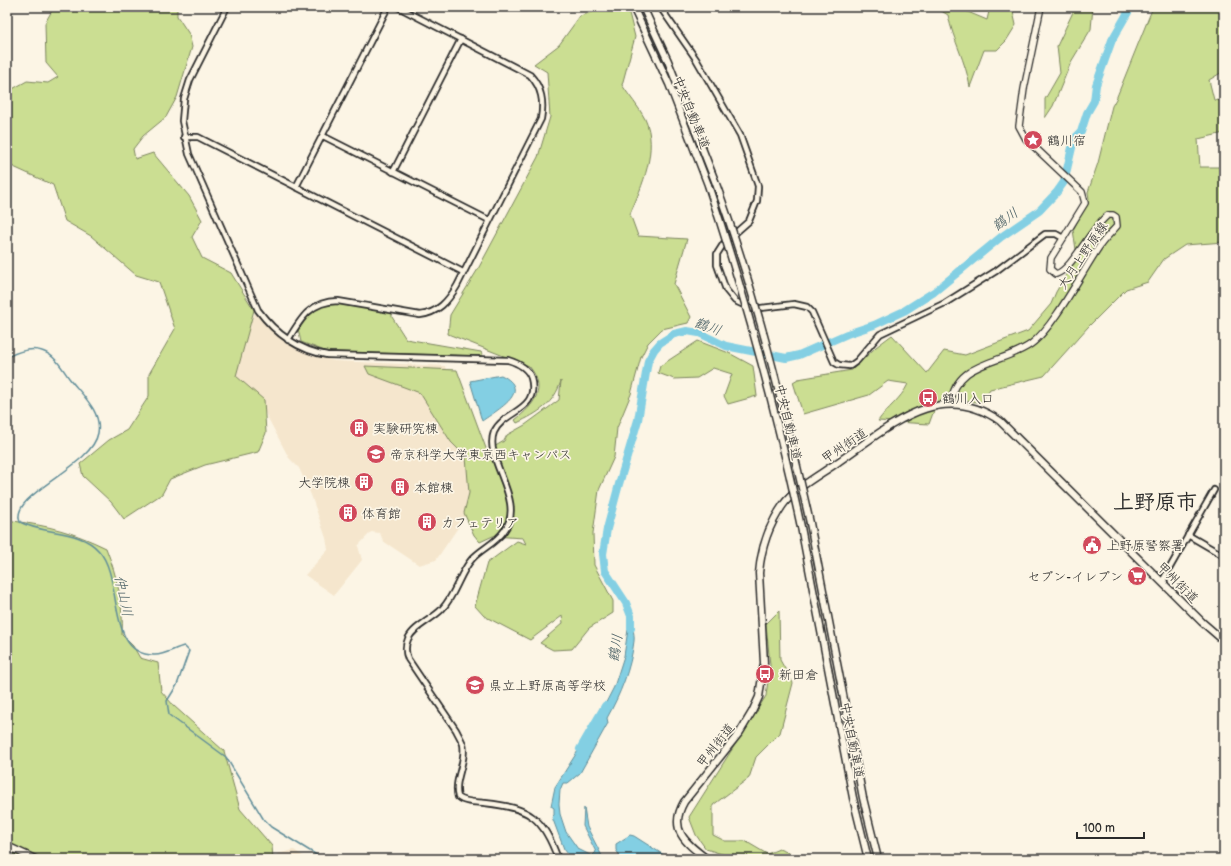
<svg xmlns="http://www.w3.org/2000/svg" width="1231" height="866" viewBox="0 0 1231 866" font-family="'Balsamiq Sans','Klee One',sans-serif">
<style>
.built{fill:#f5e6cd}
.green{fill:#cbde92;stroke:#7b845e}
.water{fill:#83cfe3;stroke:#608d99}
.lines{fill:none;stroke-linecap:round;stroke-linejoin:round}
.stream{stroke:#608d99;stroke-width:1.5}
.river{stroke:#83cfe3;stroke-width:8}
.tertiary-casing{stroke:#2b2b2b;stroke-width:8}
.primary-casing{stroke:#2b2b2b;stroke-width:8}
.trunk-casing{stroke:#2b2b2b;stroke-width:9}
.motorway-casing{stroke:#2b2b2b;stroke-width:9}
.tertiary{stroke:#fcf5e5;stroke-width:4.5}
.primary{stroke:#fcf5e5;stroke-width:5.5}
.trunk{stroke:#fcf5e5;stroke-width:6}
.motorway{stroke:#fcf5e5;stroke-width:6}
.motorway-bridge-casing{stroke:#2b2b2b;stroke-width:9;stroke-linecap:butt}
.motorway-bridge{stroke:#fcf5e5;stroke-width:6}
.labels{text-anchor:middle;stroke-width:3.5;stroke-linejoin:round;paint-order:stroke}
.street-label{font-size:13px;fill:#2b2b2b;stroke:#fcf5e5}
.poi-label{font-size:13px;fill:#2b2b2b;stroke:#fcf5e5;text-anchor:start}
.water-label{font-size:14px;font-style:italic;fill:#455c62;stroke:#fcf5e5}
.town-label{font-size:21px;font-weight:bold;fill:#2b2b2b;stroke:#fcf5e5}
</style>
<rect width="100%" height="100%" fill="#fcf5e5"/>
<filter id="ink" filterUnits="userSpaceOnUse"><feTurbulence type="fractalNoise" baseFrequency=".025" numOctaves="2"/><feDisplacementMap in="SourceGraphic" scale="8" xChannelSelector="R" yChannelSelector="G"/><feConvolveMatrix kernelMatrix="1 2 1 2 8 2 1 2 1" color-interpolation-filters="sRGB"/></filter>
<g filter="url(#ink)">
<!-- built -->
<g class="built">
<polygon points="255,313 282,339 311,355 335,361 445,366 465,451 474,504 436,560 419,565 383,541 380,533 371,532 358,546 362,560 334,595 305,575 328,550 326,538 311,495 299,468 289,458 260,403 235,387 236,344"/>
<polygon points="294,850 307,859 278,859 277,854"/>
</g>
<!-- green -->
<g class="green">
<polygon points="54,7 177,7 177,16 189,34 192,47 177,97 166,117 143,136 133,149 135,159 153,153 189,196 202,220 192,237 202,258 231,273 254,310 236,376 264,400 266,433 258,452 205,465 170,479 162,494 124,519 111,502 83,476 80,464 109,440 127,430 149,396 149,374 175,329 159,282 136,275 91,236 65,221 53,185 7,164 7,92 27,81 48,83 58,77 46,63 45,23"/>
<path d="M619 7 628 9 635 37 622 85C629 96 639 107 645 119 659 149 642 186 630 214L638 236 687 239 674 284 691 317 688 323 662 329 648 343 641 357 631 394 617 428 614 457 599 490 593 533 594 565 613 601V613L589 628 572 649 553 650 540 643 563 623 562 616 530 640 484 616 475 606 487 563 517 541 526 544 523 538 493 536 480 542 474 535 464 513 469 493 466 457 451 442 420 393 369 374 365 366 457 370 487 451 504 441 507 435 525 425 559 400 561 381C554 404 538 413 517 423L515 420C534 405 548 389 529 366L448 334 450 315 478 269 538 157 550 117 547 72 534 64 559 45 580 16 598 10Z"/>
<path d="M935 7H956L987 20 990 7H1012L1016 25 1006 41 997 50H984L970 87C966 62 953 40 948 15Z"/>
<polygon points="1073,7 1093,7 1091,29 1071,62 1053,106 1045,118 1045,99 1060,73 1057,46 1073,12"/>
<path d="M1153 7H1224V71L1209 80 1214 100 1224 101V133L1198 139 1200 167H1224V242L1185 245 1164 259 1148 282 1126 289 1088 327 1044 376 990 389 981 402 942 400 933 413 929 424 878 421C887 408 901 399 908 384L888 381 869 395 803 414 793 382 798 379 852 370 876 347 892 335 927 373 944 351 965 355 1028 331 1051 304 1056 292 1077 256 1073 230 1087 204 1089 199 1088 192 1098 163 1112 106 1116 99Z"/>
<polygon points="329,301 392,311 392,317 406,339 481,352 483,356 335,352 325,351 301,342 297,324 301,318"/>
<polygon points="698,341 729,353 753,366 757,396 728,404 724,396 732,374 713,368 697,378 674,379 658,373 660,366"/>
<path d="M7 515 13 521C50 526 73 532 106 548 117 576 124 605 122 635L133 646 140 658 158 663 161 691 174 706 224 751 240 809 272 846 273 859H7Z"/>
<polygon points="779,611 780,660 793,683 780,733 756,757 749,778 713,805 713,835 725,841 745,841 767,854 779,849 805,859 738,859 706,849 696,835 689,817 766,696 770,665 766,624"/>
</g>
<!-- water -->
<g class="water">
<path d="M501 375C534 391 497 410 482 421L470 381Z"/>
<path d="M630 616C631 623 635 633 634 641 631 668 620 695 607 718L608 723 580 773 568 783H563L560 790 559 804 560 814 566 832 578 849 592 856 596 852 583 826 584 808 587 827 603 858 608 857 609 859H572L564 849 552 817 554 815V808L551 806 555 787 595 724 614 687 624 656Z"/>
<polygon points="630,835 634,836 670,859 622,859 616,850 616,844"/>
</g>
<g class="lines">
<!-- stream -->
<path class="stream" d="M7 357C17 352 31 347 42 351 55 355 62 368 69 378 81 394 102 411 98 433 92 468 8 494 20 522 44 535 80 529 99 551 124 578 105 656 155 655 165 655 175 648 184 646L189 651 177 685 167 701 169 715 226 757 264 820 271 827 323 859"/>
<!-- river -->
<g class="river">
<polyline points="631,628 631,616 626,603 605,571 603,554 607,529 619,484 638,420 648,361 654,350 660,343 674,334 687,331 699,333 726,346 786,358 799,355 847,334 874,325 904,311 934,292 1001,237 1039,211 1057,192 1064,182 1074,139 1081,132 1087,113 1094,101 1096,85 1112,40 1131,7"/>
<polyline points="580,749 605,706"/>
</g>
<!-- tertiary casing -->
<g class="tertiary-casing">
<g id="tertiary">
<path d="M227 7 190 80 184 99 182 121 189 154 258 310C275 333 298 350 327 355L508 360C518 363 528 368 531 378 540 411 504 410 494 432 483 460 527 501 504 531 496 543 481 549 472 559 459 574 456 594 442 609 433 619 414 626 408 639 405 646 405 652 408 659L456 730C458 734 461 739 463 744 467 762 453 780 458 797 465 803 477 802 485 803 530 808 543 817 558 859"/>
<polyline points="660,7 696,59 740,135 758,186 757,201 749,221 724,243 717,254 717,265 726,290 735,301 752,309 794,304 807,307 812,312 834,362 839,365 850,366 857,361 880,334 945,303 996,271 1045,234 1056,234 1063,238"/>
<polyline points="323,136 489,220"/>
<polyline points="184,137 198,137 463,272"/>
<polyline points="393,172 461,39"/>
<polyline points="296,187 388,7"/>
<path d="M288 340C301 318 311 301 338 301L420 315C438 313 448 301 457 286L541 119C544 102 542 88 530 75L398 7"/>
<polyline points="1188,535 1224,556"/>
<polyline points="1165,584 1164,578 1214,490"/>
</g>
</g>
<!-- primary casing -->
<g class="primary-casing">
<path id="primary" d="M951 404C955 360 1002 365 1031 344 1054 327 1082 272 1099 247 1104 239 1111 233 1117 226L1116 217 1113 215H1108C1091 227 1072 270 1056 274L1050 269 1051 258 1085 203 1082 192 1026 139 1019 126 1024 89 1041 7"/>
</g>
<!-- trunk casing -->
<g class="trunk-casing">
<g id="trunk">
<polyline points="7,846 35,859"/>
<path d="M707 859C686 843 668 830 684 802L740 732 752 712 759 697 764 663 759 573C761 548 769 525 783 505 796 487 820 475 838 462 888 428 939 378 1000 421L1202 622 1224 641"/>
</g>
</g>
<!-- motorway casing -->
<g class="motorway-casing">
<g id="motorway">
<polyline points="633,7 669,84 708,185"/>
<polyline points="643,7 668,61 715,181"/>
<polyline points="810,523 863,798 878,859"/>
<polyline points="801,527 853,798 868,859"/>
</g>
</g>
<!-- tertiary -->
<use href="#tertiary" class="tertiary"/>
<!-- primary -->
<use href="#primary" class="primary"/>
<!-- trunk -->
<use href="#trunk" class="trunk"/>
<!-- motorway -->
<use href="#motorway" class="motorway"/>
<!-- motorway-bridge casing -->
<g class="motorway-bridge-casing">
<g id="motorway-bridge">
<path d="M715 181C756 293 784 408 810 523"/>
<path d="M708 185C746 298 776 411 801 527"/>
</g>
</g>
<!-- motorway-bridge -->
<use href="#motorway-bridge" class="motorway-bridge"/>
</g>
</g>
<!-- icons -->
<defs>
<g id="sight-disc" transform="scale(1)"><circle r="9.5" fill="#d1495b" stroke="#fcf5e5"/><path d="M0-6L1.8-2.2L6-1.7L2.9 1.2L3.7 5.4L0 3.3L-3.7 5.4L-2.9 1.2L-6-1.7L-1.8-2.2Z" fill="#fff"/></g>
<g id="bus-disc" transform="scale(1)"><circle r="9.5" fill="#d1495b" stroke="#fcf5e5"/><path d="M-5-6H5V4H4V6H2V4H-2V6H-4V4H-5ZM-3.5-4V0h7V-4ZM-3.5 1.2v1.5H-2V1.2ZM2 1.2v1.5H3.5V1.2Z" fill="#fff"/></g>
<g id="building-disc" transform="scale(1)"><circle r="9.5" fill="#d1495b" stroke="#fcf5e5"/><path d="M-4-6H4V6H1V3H-1V6H-4ZM-2.5-4.3h1.7v1.8h-1.7ZM.8-4.3h1.7v1.8H.8ZM-2.5-1h1.7V.8h-1.7ZM.8-1h1.7V.8H.8Z" fill="#fff"/></g>
<g id="university-disc" transform="scale(1)"><circle r="9.5" fill="#d1495b" stroke="#fcf5e5"/><path d="M0-5L7-2L0 1L-7-2ZM-4 1L0 2.5L4 1V4Q0 6-4 4Z" fill="#fff"/></g>
<g id="civic-disc" transform="scale(1)"><circle r="9.5" fill="#d1495b" stroke="#fcf5e5"/><path d="M-.6-6.5H3V-4.5H.6V-3L4-1V1h2V6H-6V1h2V-1L-.6-3ZM-1.2 2.5V6h2.4V2.5Z" fill="#fff"/></g>
<g id="supermarket-disc" transform="scale(1)"><circle r="9.5" fill="#d1495b" stroke="#fcf5e5"/><path d="M-6-5.5h2.5l.6 2H6L4.5 2H-2.5L-4.4-4H-6ZM-1.5 3.2a1.3 1.3 0 1 0 .1 0ZM3 3.2a1.3 1.3 0 1 0 .1 0Z" fill="#fff"/></g>
<g id="school-disc" transform="scale(1)"><circle r="9.5" fill="#d1495b" stroke="#fcf5e5"/><path d="M0-5L7-2L0 1L-7-2ZM-4 1L0 2.5L4 1V4Q0 6-4 4Z" fill="#fff"/></g>
</defs>
<g fill-rule="evenodd">
<use href="#sight-disc" x="1033" y="140"/>
<use href="#bus-disc" x="928" y="398"/>
<use href="#building-disc" x="359" y="428"/>
<use href="#university-disc" x="376" y="454"/>
<use href="#building-disc" x="364" y="482"/>
<use href="#building-disc" x="400" y="487"/>
<use href="#building-disc" x="348" y="513"/>
<use href="#building-disc" x="427" y="522"/>
<use href="#civic-disc" x="1092" y="545"/>
<use href="#supermarket-disc" x="1137" y="576"/>
<use href="#bus-disc" x="765" y="674"/>
<use href="#school-disc" x="475" y="685"/>
</g>
<g class="labels">
<!-- street labels -->
<g class="street-label">
<text transform="translate(692 112) rotate(68)" y="5">中央自動車道</text>
<text transform="translate(1082 255) rotate(-56)" y="5">大月上野原線</text>
<text transform="translate(789 422) rotate(77)" y="5">中央自動車道</text>
<text transform="translate(844 445) rotate(-34)" y="5">甲州街道</text>
<text transform="translate(1178 582) rotate(45)" y="5">甲州街道</text>
<text transform="translate(853 740) rotate(79)" y="5">中央自動車道</text>
<text transform="translate(715 745) rotate(-52)" y="5">甲州街道</text>
</g>
<!-- poi labels -->
<g class="poi-label">
<text x="1047" y="145">鶴川宿</text>
<text x="942" y="403">鶴川入口</text>
<text x="373" y="433">実験研究棟</text>
<text x="390" y="459">帝京科学大学東京西キャンパス</text>
<text x="350" y="487" text-anchor="end">大学院棟</text>
<text x="414" y="492">本館棟</text>
<text x="362" y="518">体育館</text>
<text x="441" y="527">カフェテリア</text>
<text x="1106" y="550">上野原警察署</text>
<text x="1123" y="581" text-anchor="end">セブン-イレブン</text>
<text x="779" y="679">新田倉</text>
<text x="489" y="690">県立上野原高等学校</text>
</g>
<!-- water labels -->
<g class="water-label">
<text transform="translate(1005 219) rotate(-36)" y="5">鶴川</text>
<text transform="translate(708 326) rotate(20)" y="5">鶴川</text>
<text transform="translate(124 596) rotate(78)" y="5">仲山川</text>
<text transform="translate(615 648) rotate(-81)" y="5">鶴川</text>
</g>
<!-- town labels -->
<g class="town-label">
<text x="1155" y="509">上野原市</text>
</g>
</g>
<!-- margin -->
<rect width="1231" height="866" fill="none" stroke="#fcf5e5" stroke-width="24"/>
<rect x="12" y="12" width="1207" height="842" fill="none" stroke="#2b2b2b" stroke-width="1.5" filter="url(#ink)"/>
<!-- scale -->
<path d="M1077 832v6h67v-6" fill="none" stroke="#2b2b2b" stroke-width="2"/>
<text x="1083" y="832" font-size="12" fill="#2b2b2b" stroke="#fcf5e5" stroke-width="3" paint-order="stroke">100 m</text>
</svg>
